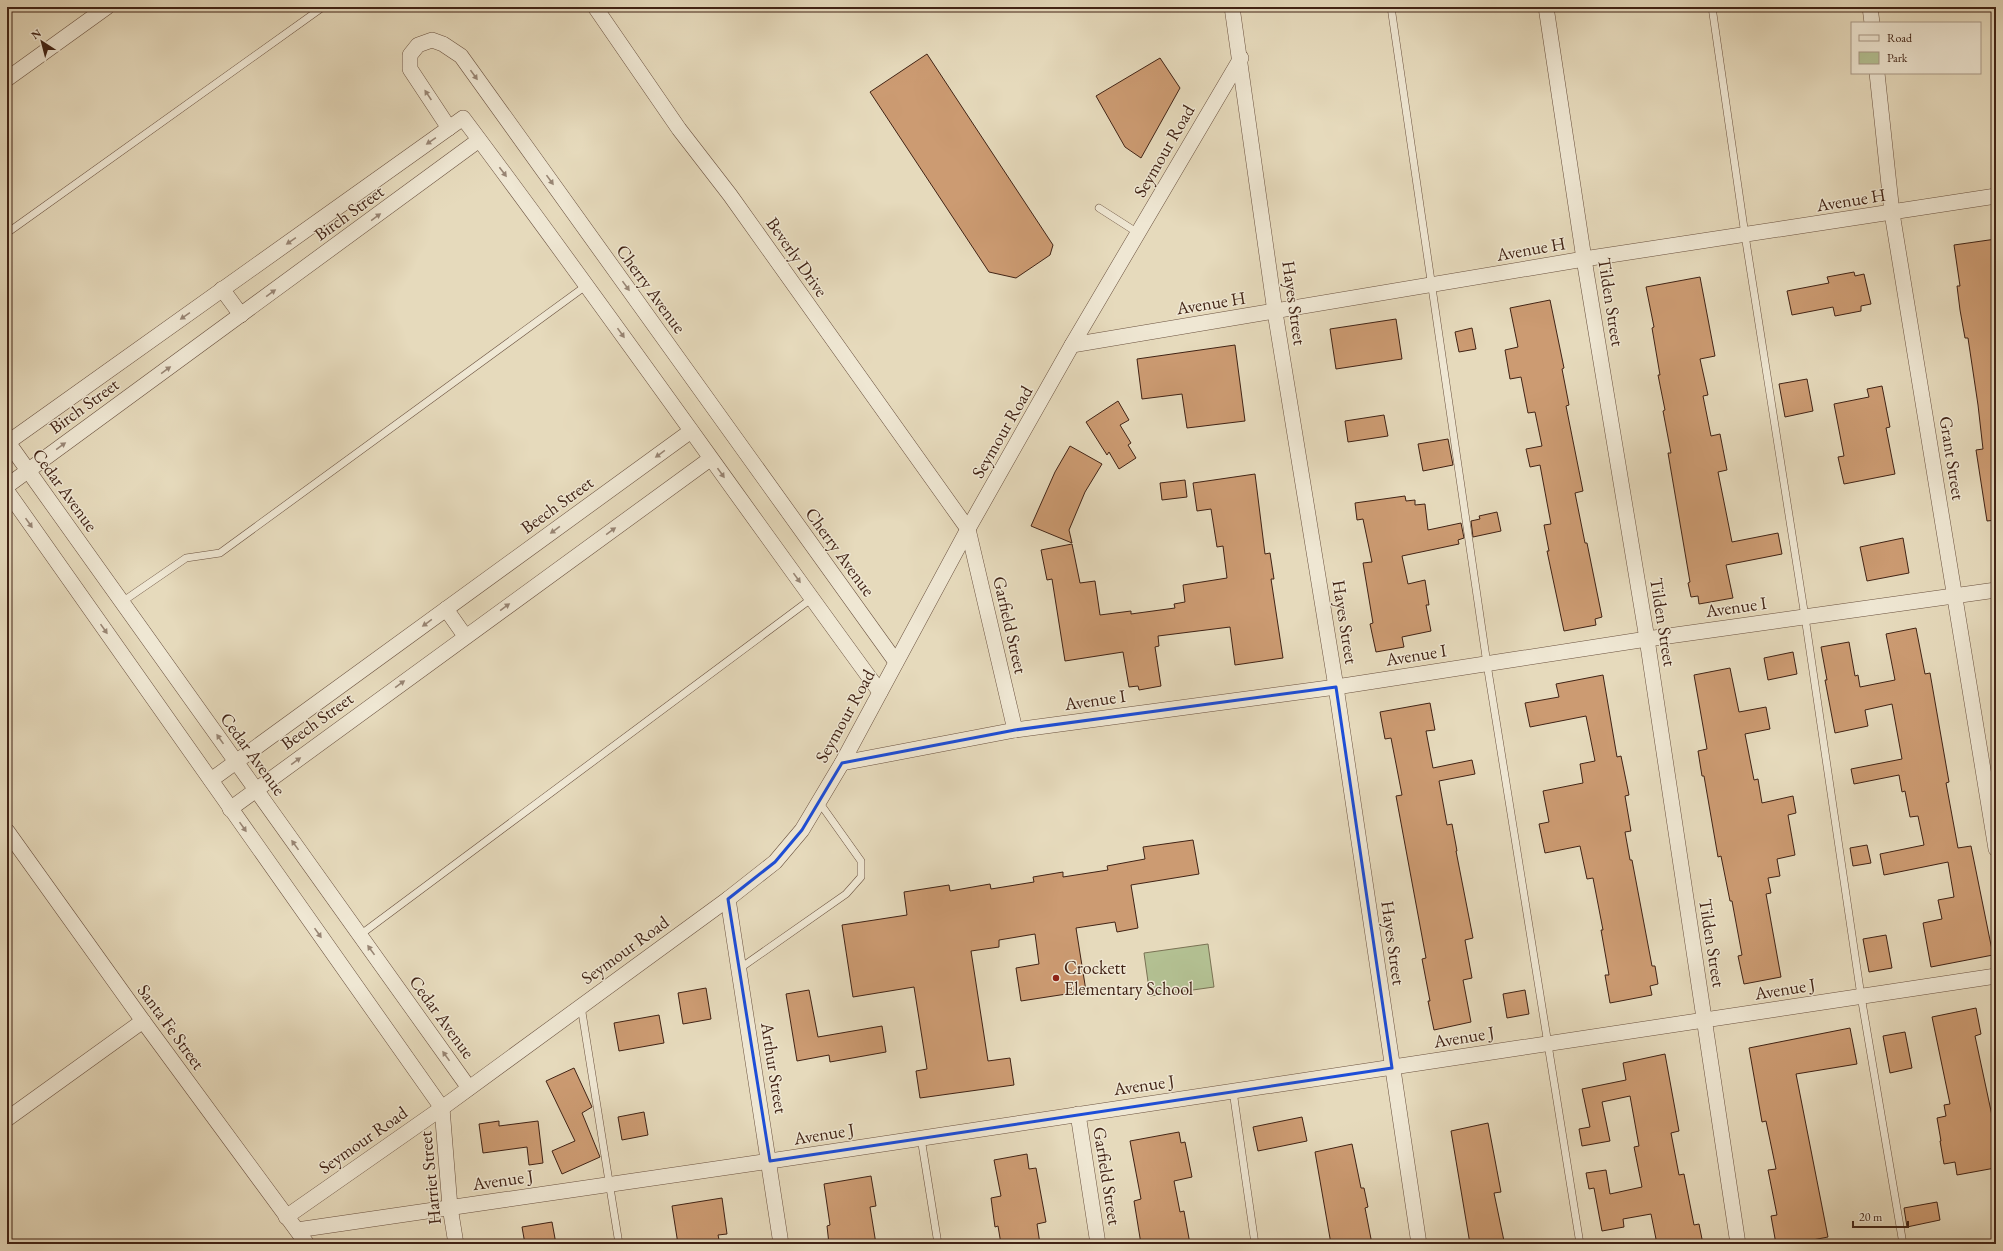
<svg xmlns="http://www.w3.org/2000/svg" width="2003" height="1251" viewBox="0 0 2003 1251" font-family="'EB Garamond',serif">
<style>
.green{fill:#b3c092;stroke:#7a7254}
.building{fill:#cc9b72;stroke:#412315}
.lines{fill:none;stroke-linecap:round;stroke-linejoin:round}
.lane-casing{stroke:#6a513f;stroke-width:8}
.street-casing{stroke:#6a513f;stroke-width:16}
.lane{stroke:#efe7d3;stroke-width:7}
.street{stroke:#efe7d3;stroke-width:15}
.oneway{fill:#988574}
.marked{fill:none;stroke:#1d4ed8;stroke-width:3;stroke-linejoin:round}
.poi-dot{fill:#8f2418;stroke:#efe7d3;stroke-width:1.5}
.labels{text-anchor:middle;stroke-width:3;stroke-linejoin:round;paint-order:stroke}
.street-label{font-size:18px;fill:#412315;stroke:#efe7d3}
.poi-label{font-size:18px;fill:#412315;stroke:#efe7d3;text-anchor:start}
</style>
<rect width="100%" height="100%" fill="#e6dabc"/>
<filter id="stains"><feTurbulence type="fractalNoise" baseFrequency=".005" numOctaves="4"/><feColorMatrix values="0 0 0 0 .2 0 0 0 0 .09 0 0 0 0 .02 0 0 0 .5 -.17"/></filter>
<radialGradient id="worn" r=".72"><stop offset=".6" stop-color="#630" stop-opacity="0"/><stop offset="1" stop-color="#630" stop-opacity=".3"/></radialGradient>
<!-- green -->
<polygon class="green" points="1208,944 1214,987 1150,996 1144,953"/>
<!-- building -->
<g class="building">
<polygon points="927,54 1053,245 1050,255 1016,278 989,272 870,92"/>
<polygon points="1160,58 1180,88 1141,158 1125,147 1096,96"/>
<polygon points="1996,239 1996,520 1987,521 1976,450 1983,449 1978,405 1968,338 1965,338 1960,310 1957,286 1960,286 1954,245"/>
<polygon points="1854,272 1855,276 1864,274 1871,304 1861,306 1861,311 1835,316 1833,307 1792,315 1787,291 1829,283 1827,277"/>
<polygon points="1700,277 1715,356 1700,359 1708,395 1703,396 1711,436 1720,434 1727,470 1718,472 1732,542 1778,533 1782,554 1726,565 1733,598 1699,604 1698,596 1691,597 1688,583 1690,582 1668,453 1671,453 1663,411 1665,410 1658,375 1660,375 1652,328 1654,327 1646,287"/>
<polygon points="1550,300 1564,368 1562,369 1569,405 1566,406 1583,491 1575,493 1585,543 1587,543 1602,617 1595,619 1596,625 1564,631 1547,551 1549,551 1544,525 1551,524 1540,465 1530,467 1526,449 1542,446 1535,412 1528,413 1521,377 1510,379 1505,350 1518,347 1510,308"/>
<polygon points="1396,319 1402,359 1336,369 1330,329"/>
<polygon points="1472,328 1476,349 1459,352 1455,332"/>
<polygon points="1235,345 1245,421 1187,428 1182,394 1142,399 1137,359"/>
<polygon points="1807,379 1813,411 1785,417 1779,384"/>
<polygon points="1882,386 1890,427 1886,428 1895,474 1844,484 1838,457 1844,456 1834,404 1869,397 1867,389"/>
<polygon points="1118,401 1129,420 1120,425 1131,443 1128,445 1136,458 1119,469 1109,452 1107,455 1086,422"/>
<polygon points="1384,415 1388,436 1348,442 1345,421"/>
<polygon points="1448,439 1453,465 1423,471 1418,444"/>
<polygon points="1070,446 1102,464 1085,492 1069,530 1072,543 1031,526 1055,472"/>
<polygon points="1255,474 1265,554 1270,553 1274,579 1271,579 1283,658 1235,665 1230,627 1158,636 1159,646 1155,647 1161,686 1139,690 1138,686 1129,687 1123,652 1065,661 1052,579 1047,580 1041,550 1072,544 1080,583 1095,581 1100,615 1131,611 1131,614 1175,608 1174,604 1185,602 1183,585 1227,578 1223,546 1217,547 1211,509 1197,511 1193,483"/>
<polygon points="1185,480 1187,497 1162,500 1160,483"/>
<polygon points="1405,496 1406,501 1415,500 1415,505 1425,504 1428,530 1461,523 1464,538 1458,540 1459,544 1402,556 1408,584 1425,580 1429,605 1426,605 1431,631 1402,637 1404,647 1376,652 1370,624 1373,623 1363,563 1372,562 1363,519 1357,520 1355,503"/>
<polygon points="1497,512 1501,531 1473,537 1471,521 1480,519 1479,516"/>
<polygon points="1903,538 1909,573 1867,581 1860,547"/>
<polygon points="1916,628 1925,674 1930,673 1934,696 1949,782 1946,783 1958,848 1971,846 1993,955 1931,967 1923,923 1942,919 1938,900 1954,897 1948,862 1884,875 1880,854 1924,845 1918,816 1910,817 1905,791 1902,792 1899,775 1854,784 1851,769 1902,759 1892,704 1865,710 1868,726 1835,733 1825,680 1827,680 1821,647 1849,642 1855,676 1858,675 1860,687 1895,680 1886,634"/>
<polygon points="1793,652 1797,674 1768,680 1764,658"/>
<polygon points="1730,668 1739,712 1766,707 1770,729 1745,734 1754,780 1758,779 1762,803 1793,796 1796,813 1788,815 1795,855 1777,859 1780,876 1768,878 1771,893 1766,894 1781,977 1744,984 1738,956 1742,955 1732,901 1730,901 1721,856 1718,857 1704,776 1702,776 1698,751 1707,749 1694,675"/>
<polygon points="1603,675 1617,757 1621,756 1629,795 1625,796 1631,831 1625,832 1630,860 1632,860 1652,966 1655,966 1658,984 1650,986 1652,995 1610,1003 1605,975 1609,975 1601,930 1603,930 1593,878 1587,879 1580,846 1545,853 1539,824 1549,822 1543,791 1583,783 1580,764 1595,761 1586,716 1530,727 1525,703 1559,697 1556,684"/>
<polygon points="1430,703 1435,730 1426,731 1433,768 1472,760 1475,774 1439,781 1447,825 1452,824 1457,851 1456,851 1473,938 1465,940 1472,978 1463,980 1471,1022 1434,1030 1428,1001 1430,1001 1422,959 1426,958 1396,796 1402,795 1391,738 1385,739 1380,712"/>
<polygon points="1193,840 1199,874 1131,885 1138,928 1117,932 1115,922 1076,928 1086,991 1021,1001 1016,968 1039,964 1035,934 999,940 999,947 971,951 988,1061 1010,1058 1014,1085 920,1098 916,1071 927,1069 914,987 853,997 842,925 907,915 904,892 949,885 950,891 990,884 991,889 1034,882 1033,877 1063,872 1063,877 1108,870 1107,866 1145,859 1143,847"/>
<polygon points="1867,845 1871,863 1853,866 1850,848"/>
<polygon points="1886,935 1892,968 1869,972 1863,939"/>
<polygon points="706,988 711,1019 683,1024 678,993"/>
<polygon points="809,990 818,1037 882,1026 886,1052 830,1062 829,1055 797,1061 786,994"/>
<polygon points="1525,990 1529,1014 1507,1018 1503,994"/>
<polygon points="1976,1008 1981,1034 1975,1036 1994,1125 1992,1125 1996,1144 1996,1160 1994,1161 1995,1168 1957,1175 1955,1162 1944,1164 1940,1141 1941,1141 1937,1118 1946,1116 1944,1105 1950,1104 1932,1017"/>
<polygon points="659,1015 664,1043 619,1051 614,1023"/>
<polygon points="1850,1028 1857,1064 1796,1074 1828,1237 1792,1244 1776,1244 1771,1216 1777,1215 1768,1170 1776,1169 1766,1121 1762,1122 1749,1048"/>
<polygon points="1905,1032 1912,1068 1890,1073 1883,1036"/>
<polygon points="1665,1054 1679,1131 1671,1133 1679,1175 1684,1174 1694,1225 1699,1224 1703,1244 1657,1244 1651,1214 1623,1219 1624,1227 1602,1231 1594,1188 1589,1189 1586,1173 1606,1170 1610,1194 1642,1187 1634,1147 1639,1146 1630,1096 1602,1102 1610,1141 1582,1146 1579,1129 1590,1127 1582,1089 1626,1080 1623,1063"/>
<polygon points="574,1068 592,1107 582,1113 600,1157 562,1174 552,1151 575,1141 546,1081"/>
<polygon points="644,1112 648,1135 622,1140 618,1117"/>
<polygon points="1302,1117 1307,1141 1258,1151 1253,1127"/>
<polygon points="499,1121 499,1126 538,1121 543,1163 529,1165 527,1147 483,1153 479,1124"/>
<polygon points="1488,1123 1501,1192 1494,1193 1504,1241 1491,1244 1470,1244 1451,1131"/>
<polygon points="1179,1132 1181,1143 1185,1142 1192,1177 1174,1181 1180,1212 1184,1211 1190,1244 1141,1244 1134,1201 1141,1199 1130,1141"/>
<polygon points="1352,1144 1361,1188 1364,1188 1368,1207 1365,1208 1372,1244 1331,1244 1315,1152"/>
<polygon points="1027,1154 1029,1169 1036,1168 1046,1222 1037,1224 1040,1244 1001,1244 998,1226 995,1227 991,1198 1001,1196 994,1160"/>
<polygon points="871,1176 876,1206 870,1207 876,1244 829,1244 827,1226 830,1225 824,1184"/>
<polygon points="722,1198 727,1234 718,1235 720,1244 678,1244 672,1206"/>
<polygon points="1937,1202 1940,1220 1907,1227 1904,1208"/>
<polygon points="552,1222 556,1244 525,1244 522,1227"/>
</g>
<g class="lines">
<!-- lane casing -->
<g class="lane-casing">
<g id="lane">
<polyline points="1391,7 1487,664 1580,1244"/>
<polyline points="1712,7 1745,235 1805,617 1861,996 1903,1244"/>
<polyline points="1099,208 1138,233"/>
<polyline points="7,233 323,7"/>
<polyline points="122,602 186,558 220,553 587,285"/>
<polyline points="360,935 811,599"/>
<polyline points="739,969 846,894 861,877 861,861 819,802"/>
<polyline points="581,1006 619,1244"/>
<polyline points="1233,1091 1255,1244"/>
<polyline points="921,1138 938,1244"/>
</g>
</g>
<!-- street casing -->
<g class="street-casing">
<g id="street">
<polyline points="595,7 679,129 730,195 968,529 1015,730"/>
<polyline points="1232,7 1275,312 1336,687 1419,1244"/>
<polyline points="1546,7 1584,259 1647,639 1738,1244"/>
<polyline points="1870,7 1872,23"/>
<polyline points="1877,73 1892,213 1996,849"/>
<polyline points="7,79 107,7"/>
<polyline points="449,128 410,69 410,55 418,45 432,40 443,44 461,56 896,662"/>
<polyline points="222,289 241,315"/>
<polyline points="1072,345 1584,259 1996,196"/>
<polyline points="7,441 469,1088"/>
<path d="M7 443 463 118C605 307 740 501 880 692"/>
<polyline points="7,486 479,140"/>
<polyline points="7,491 442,1108"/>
<polyline points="446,609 465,636"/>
<polyline points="842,763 1015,730 1336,687 1647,639 1996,590"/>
<polyline points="211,780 691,431"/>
<polyline points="230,809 710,459"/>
<polyline points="7,831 143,1021 307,1244"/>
<polyline points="728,899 781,1244"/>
<polyline points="442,1108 450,1207 456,1244"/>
<polyline points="1078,1114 1098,1244"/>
<polyline points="7,1119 143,1021"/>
<polyline points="286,1217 442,1108 728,899 775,862 802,830 842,763 968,529 1072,345 1241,58"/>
<polyline points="297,1230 770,1161 1996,976"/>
</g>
</g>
<!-- lane -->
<use href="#lane" class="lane"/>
<!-- street -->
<use href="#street" class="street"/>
</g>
<!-- one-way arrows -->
<defs><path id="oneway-solid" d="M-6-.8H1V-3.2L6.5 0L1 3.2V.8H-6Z"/></defs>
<g class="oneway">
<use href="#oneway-solid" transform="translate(474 75) rotate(54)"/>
<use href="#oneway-solid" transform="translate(428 95) rotate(-124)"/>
<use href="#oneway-solid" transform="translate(431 141) rotate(145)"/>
<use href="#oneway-solid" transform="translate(503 172) rotate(53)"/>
<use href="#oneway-solid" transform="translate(550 180) rotate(54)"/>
<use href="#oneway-solid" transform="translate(376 217) rotate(-36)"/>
<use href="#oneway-solid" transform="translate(291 241) rotate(145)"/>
<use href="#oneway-solid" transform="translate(626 286) rotate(54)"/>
<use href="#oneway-solid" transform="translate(271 293) rotate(-36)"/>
<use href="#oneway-solid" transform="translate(185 316) rotate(145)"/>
<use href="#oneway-solid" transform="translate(621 333) rotate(54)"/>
<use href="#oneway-solid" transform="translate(166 370) rotate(-36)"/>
<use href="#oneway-solid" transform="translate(61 446) rotate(-36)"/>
<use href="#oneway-solid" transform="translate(660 454) rotate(144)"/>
<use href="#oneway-solid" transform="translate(721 473) rotate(54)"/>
<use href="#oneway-solid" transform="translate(29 523) rotate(55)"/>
<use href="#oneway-solid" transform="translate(555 530) rotate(144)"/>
<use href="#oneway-solid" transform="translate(611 531) rotate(-36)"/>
<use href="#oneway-solid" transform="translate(797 578) rotate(54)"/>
<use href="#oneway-solid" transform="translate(505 607) rotate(-36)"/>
<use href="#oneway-solid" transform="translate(427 623) rotate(144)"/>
<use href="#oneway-solid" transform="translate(104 629) rotate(55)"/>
<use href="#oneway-solid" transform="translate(400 684) rotate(-36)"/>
<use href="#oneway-solid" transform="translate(220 739) rotate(-125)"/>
<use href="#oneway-solid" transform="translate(296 761) rotate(-36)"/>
<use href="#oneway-solid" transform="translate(243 827) rotate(55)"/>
<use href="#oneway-solid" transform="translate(295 845) rotate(-126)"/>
<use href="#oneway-solid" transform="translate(318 933) rotate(55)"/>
<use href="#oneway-solid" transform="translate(371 950) rotate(-126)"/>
<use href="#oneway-solid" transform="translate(446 1056) rotate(-126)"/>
</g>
<!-- marked area -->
<path class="marked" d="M1336 687 1392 1068 770 1161 728 899 775 862 802 830 842 763 1015 730Z"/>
<!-- markers -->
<circle class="poi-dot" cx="1056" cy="978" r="4"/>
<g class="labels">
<!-- street labels -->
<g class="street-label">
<text transform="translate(1164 151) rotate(-60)" y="6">Seymour Road</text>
<text transform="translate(1851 200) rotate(-9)" y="6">Avenue H</text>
<text transform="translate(349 213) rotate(-36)" y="6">Birch Street</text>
<text transform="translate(1531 249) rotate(-10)" y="6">Avenue H</text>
<text transform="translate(797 257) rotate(55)" y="6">Beverly Drive</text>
<text transform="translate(651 289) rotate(54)" y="6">Cherry Avenue</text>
<text transform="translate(1611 302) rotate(81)" y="6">Tilden Street</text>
<text transform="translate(1211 303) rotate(-9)" y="6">Avenue H</text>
<text transform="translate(1294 303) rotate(82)" y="6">Hayes Street</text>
<text transform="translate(84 406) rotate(-36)" y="6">Birch Street</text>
<text transform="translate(1002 432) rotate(-60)" y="6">Seymour Road</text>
<text transform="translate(1952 458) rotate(81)" y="6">Grant Street</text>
<text transform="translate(65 490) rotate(54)" y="6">Cedar Avenue</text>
<text transform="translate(557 505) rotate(-36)" y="6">Beech Street</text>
<text transform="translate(840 552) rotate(54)" y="6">Cherry Avenue</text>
<text transform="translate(1736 607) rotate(-8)" y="6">Avenue I</text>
<text transform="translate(1345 622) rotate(81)" y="6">Hayes Street</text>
<text transform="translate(1663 622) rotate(81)" y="6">Tilden Street</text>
<text transform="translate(1010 625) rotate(77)" y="6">Garfield Street</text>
<text transform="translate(1416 655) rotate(-9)" y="6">Avenue I</text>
<text transform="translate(1095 700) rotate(-8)" y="6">Avenue I</text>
<text transform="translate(845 716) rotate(-61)" y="6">Seymour Road</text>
<text transform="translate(317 721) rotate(-36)" y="6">Beech Street</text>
<text transform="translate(253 754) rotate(54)" y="6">Cedar Avenue</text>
<text transform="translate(1393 943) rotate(82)" y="6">Hayes Street</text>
<text transform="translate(1712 943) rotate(81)" y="6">Tilden Street</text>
<text transform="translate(625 950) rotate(-36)" y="6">Seymour Road</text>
<text transform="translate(1785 989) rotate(-9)" y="6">Avenue J</text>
<text transform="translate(442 1017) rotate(54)" y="6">Cedar Avenue</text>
<text transform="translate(171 1027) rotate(54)" y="6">Santa Fe Street</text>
<text transform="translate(1464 1037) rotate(-9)" y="6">Avenue J</text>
<text transform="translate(774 1068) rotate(81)" y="6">Arthur Street</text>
<text transform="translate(1144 1085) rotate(-8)" y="6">Avenue J</text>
<text transform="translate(824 1134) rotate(-9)" y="6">Avenue J</text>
<text transform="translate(363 1140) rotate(-35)" y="6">Seymour Road</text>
<text transform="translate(1107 1176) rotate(81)" y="6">Garfield Street</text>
<text transform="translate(430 1178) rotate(-96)" y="6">Harriet Street</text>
<text transform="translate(503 1180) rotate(-8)" y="6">Avenue J</text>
</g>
<!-- poi labels -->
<g class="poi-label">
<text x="1064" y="974">Crockett<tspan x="1064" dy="21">Elementary School</tspan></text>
</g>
</g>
<!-- margin -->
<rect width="2003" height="1251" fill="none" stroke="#e6dabc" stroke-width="24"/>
<rect x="8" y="8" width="1987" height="1235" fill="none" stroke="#412315" stroke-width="2"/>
<rect x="12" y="12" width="1979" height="1227" fill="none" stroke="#412315"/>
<!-- legend -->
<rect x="1851" y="22" width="130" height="52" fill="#efe7d3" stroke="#a99987"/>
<rect x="1859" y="35" width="20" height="6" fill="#efe7d3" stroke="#a99987"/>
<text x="1887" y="42" font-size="12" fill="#412315">Road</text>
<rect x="1859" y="52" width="20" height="12" fill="#b3c092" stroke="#a99987"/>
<text x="1887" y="62" font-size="12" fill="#412315">Park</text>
<!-- north arrow -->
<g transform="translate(42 42) rotate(324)" stroke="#efe7d3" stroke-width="3" paint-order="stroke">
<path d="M0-3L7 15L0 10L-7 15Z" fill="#412315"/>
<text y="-6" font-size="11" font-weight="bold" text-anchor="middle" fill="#412315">N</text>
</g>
<!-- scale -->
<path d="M1853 1221v6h55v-6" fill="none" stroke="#412315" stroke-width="2"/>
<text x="1859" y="1221" font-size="12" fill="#412315" stroke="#efe7d3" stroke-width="3" paint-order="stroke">20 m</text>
<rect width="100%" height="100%" filter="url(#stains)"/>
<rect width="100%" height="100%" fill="url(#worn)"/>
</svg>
